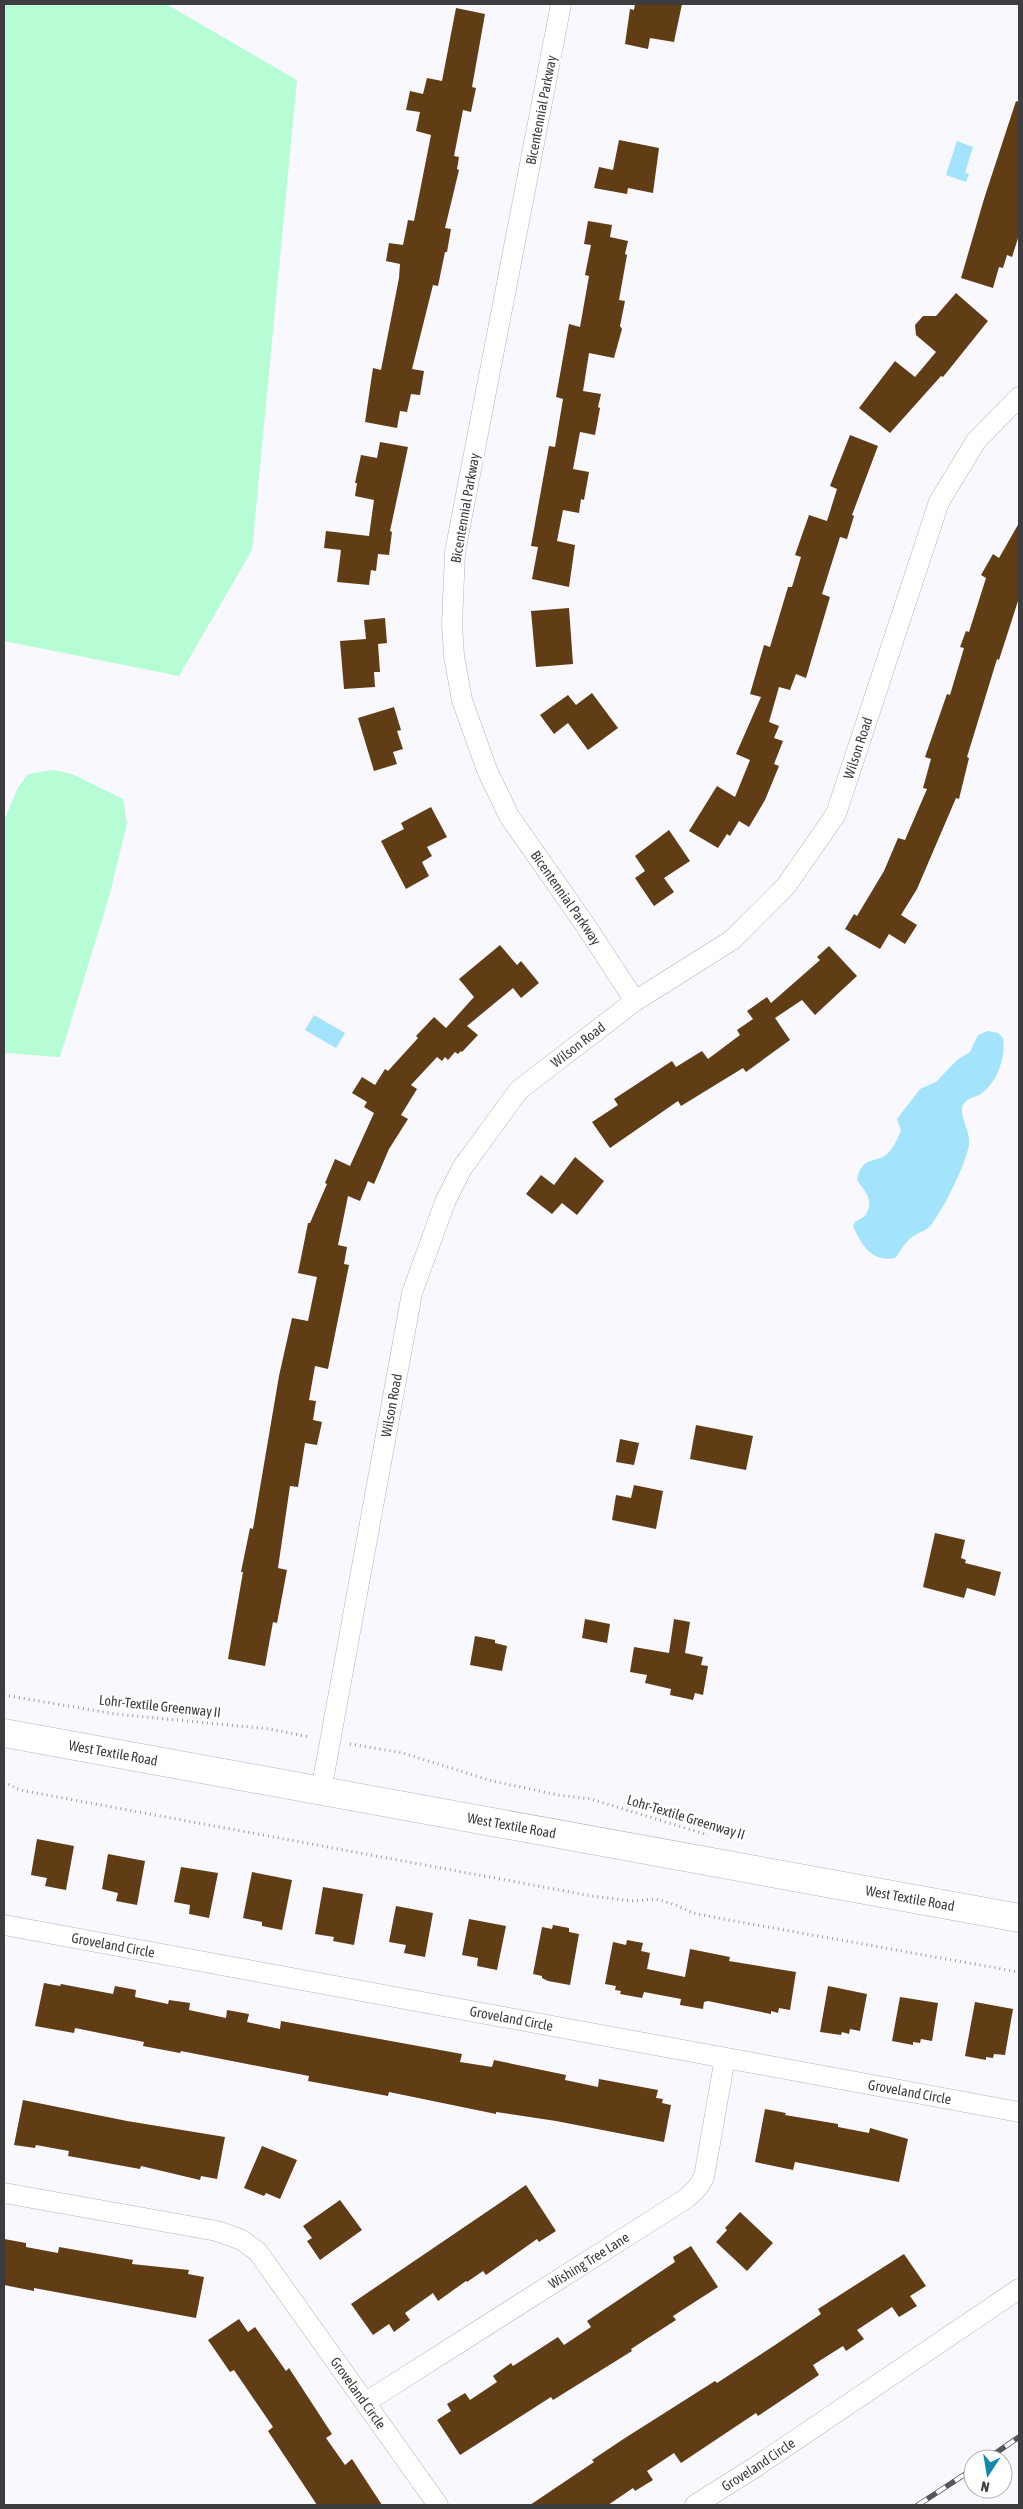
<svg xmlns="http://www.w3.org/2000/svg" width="1023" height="2509" viewBox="0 0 1023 2509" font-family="'Asap Condensed',sans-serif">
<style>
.green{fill:#b6fcd4}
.water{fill:#a3e3fb}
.building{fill:#603d15}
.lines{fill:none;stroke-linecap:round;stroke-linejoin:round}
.minor-casing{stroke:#b4b2b9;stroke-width:21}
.secondary-casing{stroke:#b4b2b9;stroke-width:29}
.path{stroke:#9d9ca1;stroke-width:3;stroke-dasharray:1 4;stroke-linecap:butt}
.minor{stroke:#fff;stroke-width:20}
.secondary{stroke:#fff;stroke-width:28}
.rail-casing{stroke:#575659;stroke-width:5.5}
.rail{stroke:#fff;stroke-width:4;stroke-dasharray:11;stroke-linecap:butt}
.labels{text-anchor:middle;stroke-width:5;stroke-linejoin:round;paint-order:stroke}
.street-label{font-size:14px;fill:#3d3c3f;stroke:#fff}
</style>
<rect width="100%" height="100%" fill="#f9f8ff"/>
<!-- green -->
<g class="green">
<polygon points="4,4 166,4 297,80 252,550 179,676 4,641"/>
<polygon points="54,770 72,774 123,799 127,823 109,897 60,1057 4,1053 4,821 18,787 28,774"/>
</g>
<!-- water -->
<g class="water">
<polygon points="957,141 973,147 965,173 969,174 966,182 946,175"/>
<polygon points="314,1015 345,1033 336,1048 305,1030"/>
<path d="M988 1031 998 1033 1003 1038C1006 1056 998 1081 982 1093 976 1098 967 1097 963 1105 958 1114 971 1131 969 1145 965 1166 944 1208 931 1225 925 1232 919 1232 912 1237 905 1242 901 1251 895 1258 872 1263 861 1244 853 1226L855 1222 865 1216C875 1201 866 1193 857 1180 862 1155 875 1164 887 1154 894 1148 898 1138 901 1130L897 1119 920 1089 936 1082 957 1060 970 1052 978 1035Z"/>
</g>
<!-- building -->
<g class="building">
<polygon points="635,4 682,4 674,42 650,38 648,49 625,44 630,9 634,10"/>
<polygon points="456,8 485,14 472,87 476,88 471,112 463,110 454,156 459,157 457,169 459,170 445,228 451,229 447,252 445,252 438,286 433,285 412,369 424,371 420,395 411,394 407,412 400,411 397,428 365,422 373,368 381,370 399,278 400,264 386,261 389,243 403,245 408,220 414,221 431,135 416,131 420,112 406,110 410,91 423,94 427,78 442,81"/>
<polygon points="1016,101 1019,102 1019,235 1012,257 1007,255 1003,268 999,267 993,288 961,278 984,199"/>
<polygon points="619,140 659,148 653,193 628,188 627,194 594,188 599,167 613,170"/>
<polygon points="588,221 612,225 610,237 628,241 625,254 627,255 619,300 625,301 620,326 622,329 614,358 589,353 583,391 601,394 598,407 600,408 595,435 580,432 573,469 589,472 584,500 581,499 579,513 563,510 557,541 575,545 569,587 532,579 538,547 531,546 549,446 555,447 563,399 556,397 569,324 580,327 589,276 585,275 591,245 584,244"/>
<polygon points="956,293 988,321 943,377 941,376 890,433 859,408 895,361 915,377 936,352 916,335 915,325 923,316 936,316"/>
<polygon points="850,435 878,446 852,515 854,516 847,539 840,537 822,594 830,597 806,678 796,674 790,690 779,687 769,722 779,726 774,738 783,741 774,764 779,766 765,800 749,827 739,821 730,836 727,834 718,848 689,831 717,786 735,797 750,760 736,754 761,697 750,694 764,645 770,647 788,587 792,587 801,557 795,555 809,515 827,521 837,489 830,486"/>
<polygon points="380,442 408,447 390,531 392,532 389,555 378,554 376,571 371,570 369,585 337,582 341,550 324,548 326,531 369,536 374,500 355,496 357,483 355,483 361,455 377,458"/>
<polygon points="1019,523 1019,598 999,660 997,659 967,757 969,758 959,799 956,798 917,889 901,915 917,925 905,944 889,934 880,949 845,929 854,914 857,916 884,871 898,838 905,840 927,789 923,788 931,759 925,757 947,694 950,695 964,648 960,647 966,631 969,632 986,578 981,575 993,554 999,558"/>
<polygon points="569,608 573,664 536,667 531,611"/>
<polygon points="385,618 387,643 378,644 380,672 374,672 375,687 344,689 340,641 366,639 364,620"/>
<polygon points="592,693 618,728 588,750 568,723 554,734 540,715 568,695 576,705"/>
<polygon points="394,707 401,730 397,731 403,749 393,752 397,764 374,771 358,718"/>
<polygon points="431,807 447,837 427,847 432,856 422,862 429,876 406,889 381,841 404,829 401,823"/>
<polygon points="669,830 690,861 664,878 674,892 654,906 635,878 645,871 635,856"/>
<polygon points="500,945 517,965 521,961 539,983 521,998 513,988 467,1026 478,1035 462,1052 461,1051 458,1054 455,1052 448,1060 445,1057 442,1061 437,1057 411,1085 417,1089 401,1115 408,1119 389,1149 374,1184 368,1181 360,1201 348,1196 338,1245 347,1247 344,1264 349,1265 328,1369 315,1366 309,1400 316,1401 313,1420 322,1422 317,1445 305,1443 298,1487 290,1486 278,1568 287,1570 277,1623 273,1622 265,1666 228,1659 243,1572 241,1572 250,1528 253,1529 279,1376 292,1318 308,1321 317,1277 298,1273 308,1223 310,1223 327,1184 325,1183 335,1159 350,1166 374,1113 364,1107 367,1102 352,1093 362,1077 375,1085 385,1069 388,1071 418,1038 416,1036 434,1017 446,1028 474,997 459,979"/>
<polygon points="829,946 857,976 815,1015 802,1000 775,1018 790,1040 746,1072 743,1068 681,1106 678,1101 610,1148 592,1122 618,1105 614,1099 672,1061 676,1067 702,1051 708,1059 740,1035 737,1030 753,1019 747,1011 767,997 771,1003 820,960 817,957"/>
<polygon points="575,1157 604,1181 577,1215 562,1203 552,1214 526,1194 541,1175 554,1185"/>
<polygon points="696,1425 753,1436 746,1470 690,1459"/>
<polygon points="620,1439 639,1443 634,1465 616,1462"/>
<polygon points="634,1485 663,1491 656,1529 612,1520 616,1495 631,1498"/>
<polygon points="935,1533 965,1540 961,1558 966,1560 965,1563 1001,1572 995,1596 967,1588 964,1598 923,1587"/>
<polygon points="585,1619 610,1624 607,1643 582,1638"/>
<polygon points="674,1619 690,1622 685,1653 703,1657 701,1665 708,1666 703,1695 695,1693 693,1700 670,1695 671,1689 645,1683 647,1675 630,1672 634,1647 669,1653"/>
<polygon points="475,1636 495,1640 495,1643 507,1646 502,1671 470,1665"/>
<polygon points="37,1839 74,1846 66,1890 45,1886 47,1878 31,1875"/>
<polygon points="108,1854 145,1861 137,1905 116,1901 118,1893 102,1889"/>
<polygon points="181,1867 218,1873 209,1918 189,1914 190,1905 174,1902"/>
<polygon points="252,1872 292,1880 282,1930 262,1926 262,1922 243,1918"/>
<polygon points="323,1887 363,1894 354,1945 333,1941 334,1937 315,1934"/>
<polygon points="396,1906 433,1913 425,1957 404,1953 406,1945 389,1942"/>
<polygon points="469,1919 506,1926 497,1970 477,1966 478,1958 462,1955"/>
<polygon points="553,1925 569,1928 569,1932 579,1934 570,1985 548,1981 542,1978 542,1976 533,1974 542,1927 552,1929"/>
<polygon points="627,1940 643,1943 641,1951 650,1953 647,1969 685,1977 690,1949 730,1957 729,1961 796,1972 790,2010 779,2008 778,2013 771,2011 771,2014 708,2001 704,2002 703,2009 680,2005 681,1999 644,1992 642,1998 620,1994 621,1991 615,1990 616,1986 605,1984 613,1942 626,1945"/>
<polygon points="44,1983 60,1986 61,1984 113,1994 115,1986 136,1990 135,1997 168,2004 169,2000 190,2003 189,2010 226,2018 227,2010 249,2014 247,2022 280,2029 281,2021 462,2054 460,2062 492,2067 494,2060 566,2075 565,2080 598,2087 599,2079 658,2090 656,2098 663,2099 662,2103 671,2105 664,2142 556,2121 496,2112 496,2114 389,2092 388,2096 308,2081 309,2076 181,2051 180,2053 143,2046 144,2042 75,2028 74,2033 35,2026"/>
<polygon points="828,1986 867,1994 860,2031 850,2029 849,2034 842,2032 841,2035 820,2032"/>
<polygon points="900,1997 938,2003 932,2041 921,2039 920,2043 913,2042 913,2045 892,2041"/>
<polygon points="975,2002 1013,2009 1005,2055 994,2054 993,2058 986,2057 986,2060 965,2056"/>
<polygon points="23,2100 127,2121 225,2137 217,2179 201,2176 200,2180 141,2166 140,2169 85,2159 68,2156 69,2151 36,2145 35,2148 14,2145"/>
<polygon points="765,2109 786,2113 785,2115 838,2124 838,2127 869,2133 870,2128 908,2139 899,2182 795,2162 793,2170 755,2162"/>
<polygon points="262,2146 297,2160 280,2199 266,2193 264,2196 244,2188"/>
<polygon points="526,2185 556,2231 539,2242 537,2239 486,2275 483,2271 467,2282 466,2281 438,2301 433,2293 405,2313 410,2320 394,2332 389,2324 373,2335 351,2304"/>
<polygon points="340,2200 362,2230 320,2260 307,2241 312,2238 303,2226"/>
<polygon points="740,2212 773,2243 747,2271 716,2242 727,2230 725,2228"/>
<polygon points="4,2239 26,2243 26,2247 58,2253 59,2247 133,2260 132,2264 189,2270 188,2274 204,2277 196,2318 34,2288 34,2291 4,2285"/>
<polygon points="691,2246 718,2287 673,2316 676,2320 631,2349 632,2351 553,2400 551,2397 460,2455 437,2420 451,2411 447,2404 465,2393 470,2400 497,2382 493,2376 511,2363 513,2366 558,2337 564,2345 591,2327 587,2321 675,2262 673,2257"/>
<polygon points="904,2254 926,2286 910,2296 917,2306 899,2317 892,2307 857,2330 864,2339 846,2351 843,2346 813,2365 819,2375 776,2404 758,2416 756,2413 681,2463 674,2453 647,2471 653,2480 635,2491 633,2488 608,2505 530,2505 594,2462 592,2460 625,2438 715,2381 717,2383 775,2345 821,2314 818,2309"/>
<polygon points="239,2319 248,2332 255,2327 286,2371 289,2368 332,2434 326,2438 345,2465 352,2459 382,2505 317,2505 268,2431 273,2427 234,2370 230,2372 208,2340"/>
</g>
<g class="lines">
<!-- minor casing -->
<g class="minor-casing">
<g id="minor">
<path id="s1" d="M561 4 455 552 452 624 454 656 462 700 487 770 509 816 586 926 635 1001"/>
<path id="s2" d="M321 1791 412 1293 445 1202 462 1168 519 1090 635 1001 732 940 786 886 836 814 939 502 976 441 1019 397"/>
<path id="s3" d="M4 1925 1019 2112"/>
<path id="s4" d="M4 2193 217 2231 242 2240 258 2252 438 2505"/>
<path id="s5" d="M366 2402 687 2198 698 2187 704 2177 725 2058"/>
<path id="s6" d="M695 2505 757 2466 1019 2289"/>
</g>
</g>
<!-- secondary casing -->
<g class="secondary-casing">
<g id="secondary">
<path id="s7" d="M4 1733 1019 1918"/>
</g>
</g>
<!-- path -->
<g class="path">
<polyline points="4,1695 115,1714 270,1729 310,1737"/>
<polyline points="350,1744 403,1753 492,1781 558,1795 591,1799 708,1835"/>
<polyline points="4,1782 20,1790 592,1896 632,1901 656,1899 676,1905 693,1913 723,1919 1019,1972"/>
</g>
<!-- minor -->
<use href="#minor" class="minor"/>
<!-- secondary -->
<use href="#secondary" class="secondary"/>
<!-- rail casing -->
<g class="rail-casing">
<g id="rail">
<polyline points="987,2459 1019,2437"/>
<polyline points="918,2505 973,2469"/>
</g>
</g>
<!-- rail -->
<use href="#rail" class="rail"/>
</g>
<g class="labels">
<!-- street labels -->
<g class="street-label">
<text transform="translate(541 110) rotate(-79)" y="5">Bicentennial Parkway</text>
<text transform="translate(465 508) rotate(-80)" y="5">Bicentennial Parkway</text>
<text dy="5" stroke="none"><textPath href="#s2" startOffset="1232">Wilson Road</textPath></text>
<text dy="5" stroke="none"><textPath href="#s1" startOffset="932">Bicentennial Parkway</textPath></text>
<text dy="5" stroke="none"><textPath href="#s2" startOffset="812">Wilson Road</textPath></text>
<text dy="5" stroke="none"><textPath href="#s2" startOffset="392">Wilson Road</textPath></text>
<text transform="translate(160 1706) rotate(6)" y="5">Lohr-Textile Greenway II</text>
<text dy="5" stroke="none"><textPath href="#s7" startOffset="111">West Textile Road</textPath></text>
<text transform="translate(686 1817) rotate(17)" y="5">Lohr-Textile Greenway II</text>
<text dy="5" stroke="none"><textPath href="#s7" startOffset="516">West Textile Road</textPath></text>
<text dy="5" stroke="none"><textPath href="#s7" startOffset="921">West Textile Road</textPath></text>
<text dy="5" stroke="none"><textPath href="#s3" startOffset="111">Groveland Circle</textPath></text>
<text dy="5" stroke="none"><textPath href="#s3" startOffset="516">Groveland Circle</textPath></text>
<text dy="5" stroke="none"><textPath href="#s3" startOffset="921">Groveland Circle</textPath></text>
<text dy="5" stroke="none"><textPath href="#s5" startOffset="264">Wishing Tree Lane</textPath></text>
<text dy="5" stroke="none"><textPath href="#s4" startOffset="436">Groveland Circle</textPath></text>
<text dy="5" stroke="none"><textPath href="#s6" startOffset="75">Groveland Circle</textPath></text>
</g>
</g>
<!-- border -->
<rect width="1023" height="2509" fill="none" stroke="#3d3c3f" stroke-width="10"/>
<!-- north arrow -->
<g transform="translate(988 2474) rotate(192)"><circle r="24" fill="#ffffff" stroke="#b1b1b2"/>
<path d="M0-4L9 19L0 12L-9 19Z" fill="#1588ad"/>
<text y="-8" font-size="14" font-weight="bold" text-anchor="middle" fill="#3d3c3f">N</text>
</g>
</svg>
